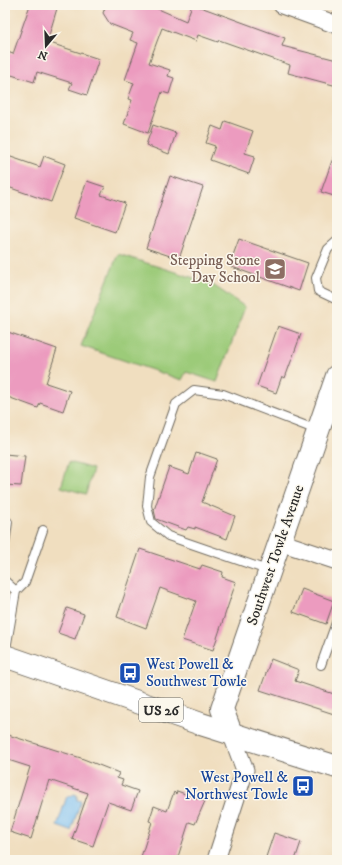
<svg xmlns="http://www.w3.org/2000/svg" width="342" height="865" viewBox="0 0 342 865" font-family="'IM FELL DW Pica',serif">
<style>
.green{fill:#9ccb79;stroke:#647b52}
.water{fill:#7bbff1;stroke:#53758e}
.building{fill:#ec9bbf}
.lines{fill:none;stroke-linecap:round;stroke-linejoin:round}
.lane-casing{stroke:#706a5f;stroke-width:10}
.street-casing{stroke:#706a5f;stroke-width:19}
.secondary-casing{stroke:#706a5f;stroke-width:24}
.primary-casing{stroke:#706a5f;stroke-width:24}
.lane{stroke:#fff;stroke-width:8}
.street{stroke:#fff;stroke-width:17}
.secondary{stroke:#fff;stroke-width:22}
.primary{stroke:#fff;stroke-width:22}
.labels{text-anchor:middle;stroke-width:3;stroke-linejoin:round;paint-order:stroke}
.shield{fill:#fbf7ec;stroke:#696865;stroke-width:1}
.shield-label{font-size:14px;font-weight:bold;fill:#2b2b2b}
.education-label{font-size:15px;fill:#785e54;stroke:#fbf7ec;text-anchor:end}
.street-label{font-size:15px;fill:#2b2b2b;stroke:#fbf7ec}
.transit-label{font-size:15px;fill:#164399;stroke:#fbf7ec;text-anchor:start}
</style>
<rect width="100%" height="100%" fill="#fbf7ec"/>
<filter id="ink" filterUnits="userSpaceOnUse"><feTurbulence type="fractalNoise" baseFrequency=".025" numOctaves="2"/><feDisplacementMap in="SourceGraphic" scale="8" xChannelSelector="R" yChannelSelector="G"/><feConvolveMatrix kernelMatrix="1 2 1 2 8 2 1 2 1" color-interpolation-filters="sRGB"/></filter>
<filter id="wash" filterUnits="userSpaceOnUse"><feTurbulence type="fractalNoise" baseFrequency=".012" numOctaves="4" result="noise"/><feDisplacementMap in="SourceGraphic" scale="16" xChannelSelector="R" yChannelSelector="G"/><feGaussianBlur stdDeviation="0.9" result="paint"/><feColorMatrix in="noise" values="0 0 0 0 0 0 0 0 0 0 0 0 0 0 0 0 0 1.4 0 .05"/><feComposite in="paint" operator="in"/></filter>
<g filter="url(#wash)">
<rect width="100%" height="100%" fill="#f0debf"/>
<!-- green -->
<g class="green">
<polygon points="118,254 210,283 245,307 217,382 186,372 182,380 81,346"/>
<polygon points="69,462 93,469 86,494 61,487"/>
</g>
<!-- water -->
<polygon class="water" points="74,794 77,795 77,800 81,801 71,831 57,826 67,796 70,797"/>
<g id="blocks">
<!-- building -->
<g class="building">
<polygon points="30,5 58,5 47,42 99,59 87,95 69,89 72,83 37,72 34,82 5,73 5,51 13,54"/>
<polygon points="106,5 149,5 186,21 192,5 195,5 285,38 282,46 337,60 337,86 288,73 290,65 219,40 218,42 198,35 196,41 162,28 149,63 170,70 168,76 174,78 169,94 162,92 148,133 124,124 132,100 128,99 134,83 125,80 138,43 130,40 133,33 110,24 103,13"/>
<polygon points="225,121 253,131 245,153 255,156 249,174 210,160 215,146 206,143 212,126 222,130"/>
<polygon points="153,125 176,133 169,154 146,145"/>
<polygon points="335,152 337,153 337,197 321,192"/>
<polygon points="5,155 40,167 44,156 65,164 51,202 5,186"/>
<polygon points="170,176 203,187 179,259 146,248"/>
<polygon points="87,181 105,187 101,195 125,203 115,232 74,218"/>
<polygon points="239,239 308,263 299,291 229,266"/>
<polygon points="278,326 301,334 285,378 282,376 276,393 257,386"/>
<polygon points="5,331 57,349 46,383 70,391 63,411 40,403 38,408 5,396"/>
<polygon points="196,453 199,454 200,453 217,459 202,502 235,516 227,539 195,527 195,529 188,527 186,530 156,519 154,510 169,467 189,474"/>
<polygon points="5,454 25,456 21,486 5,485"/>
<polygon points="140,549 200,569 202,565 223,572 222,577 236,582 213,650 182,640 196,601 160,588 146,628 117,617"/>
<polygon points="302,589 334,601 326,624 293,612"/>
<polygon points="67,608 84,614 75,639 58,633"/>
<polygon points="271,659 299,670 295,681 337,695 337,715 260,690"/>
<polygon points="5,734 81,758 119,773 117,778 123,780 121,785 138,791 131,810 108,802 93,846 72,839 88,793 49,780 31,839 10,832 30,767 5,759"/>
<polygon points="177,791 205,801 195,824 189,822 177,860 140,860 152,822 149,821 154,806 167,811 174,792 176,794"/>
<polygon points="274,833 301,842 295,860 265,860"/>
</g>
</g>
</g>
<g filter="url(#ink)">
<use href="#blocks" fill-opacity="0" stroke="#706a5f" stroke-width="1"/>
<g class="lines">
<!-- lane casing -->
<g class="lane-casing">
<g id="lane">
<polyline points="337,241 328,249 316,278 318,291 337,300"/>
<polyline points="5,544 8,522"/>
<polyline points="270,571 168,536 151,522 147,506 150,477 176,404 194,390 223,394 317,430"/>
<polyline points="5,581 16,591 5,655"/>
<polyline points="16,591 25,582 43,530"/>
<polyline points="321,665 337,620"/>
</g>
</g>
<!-- street casing -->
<g class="street-casing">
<g id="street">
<polyline points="282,5 337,25"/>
<polyline points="280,542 337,561"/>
<polyline points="216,860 245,770 231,733"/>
</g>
</g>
<!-- secondary casing -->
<g class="secondary-casing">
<polyline id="secondary" points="231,733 222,709 337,376"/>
</g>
<!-- primary casing -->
<g class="primary-casing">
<polyline id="primary" points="5,656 201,724 337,767"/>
</g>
<!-- lane -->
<use href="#lane" class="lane"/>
<!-- street -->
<use href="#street" class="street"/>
<!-- secondary -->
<use href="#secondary" class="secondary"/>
<!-- primary -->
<use href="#primary" class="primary"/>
</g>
</g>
<!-- icons -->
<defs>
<g id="school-square" transform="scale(1.15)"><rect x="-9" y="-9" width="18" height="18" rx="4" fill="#8d6e63" stroke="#fbf7ec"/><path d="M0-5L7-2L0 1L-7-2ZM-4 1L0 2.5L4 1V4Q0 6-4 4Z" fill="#fff"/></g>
<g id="bus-square" transform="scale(1.15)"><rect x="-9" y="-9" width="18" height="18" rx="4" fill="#1a4fb4" stroke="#fbf7ec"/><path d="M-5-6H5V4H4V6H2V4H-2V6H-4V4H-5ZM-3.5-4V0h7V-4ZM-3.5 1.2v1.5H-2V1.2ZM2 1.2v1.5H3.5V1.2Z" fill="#fff"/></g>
</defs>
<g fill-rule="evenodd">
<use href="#school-square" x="275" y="269"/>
<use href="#bus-square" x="130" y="673"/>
<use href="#bus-square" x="303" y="786"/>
</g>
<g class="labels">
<!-- shield labels -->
<rect class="shield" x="139" y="698" width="44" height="24" rx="3"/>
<g class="shield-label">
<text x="161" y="715">US 26</text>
</g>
<!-- education labels -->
<g class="education-label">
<text x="260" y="265">Stepping Stone<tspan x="260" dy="17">Day School</tspan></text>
</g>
<!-- street labels -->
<g class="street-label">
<text transform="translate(275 555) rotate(-71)" y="5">Southwest Towle Avenue</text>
</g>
<!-- transit labels -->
<g class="transit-label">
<text x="146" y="669">West Powell &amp;<tspan x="146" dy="17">Southwest Towle</tspan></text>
<text x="288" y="782" text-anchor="end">West Powell &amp;<tspan x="288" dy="17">Northwest Towle</tspan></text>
</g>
</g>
<!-- margin -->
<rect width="342" height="865" fill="none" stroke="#fbf7ec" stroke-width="20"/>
<!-- north arrow -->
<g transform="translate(46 46) rotate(199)" stroke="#fbf7ec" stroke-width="3" paint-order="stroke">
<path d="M0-3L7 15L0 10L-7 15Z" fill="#2b2b2b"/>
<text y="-6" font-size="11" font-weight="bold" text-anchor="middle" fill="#2b2b2b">N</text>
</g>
</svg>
